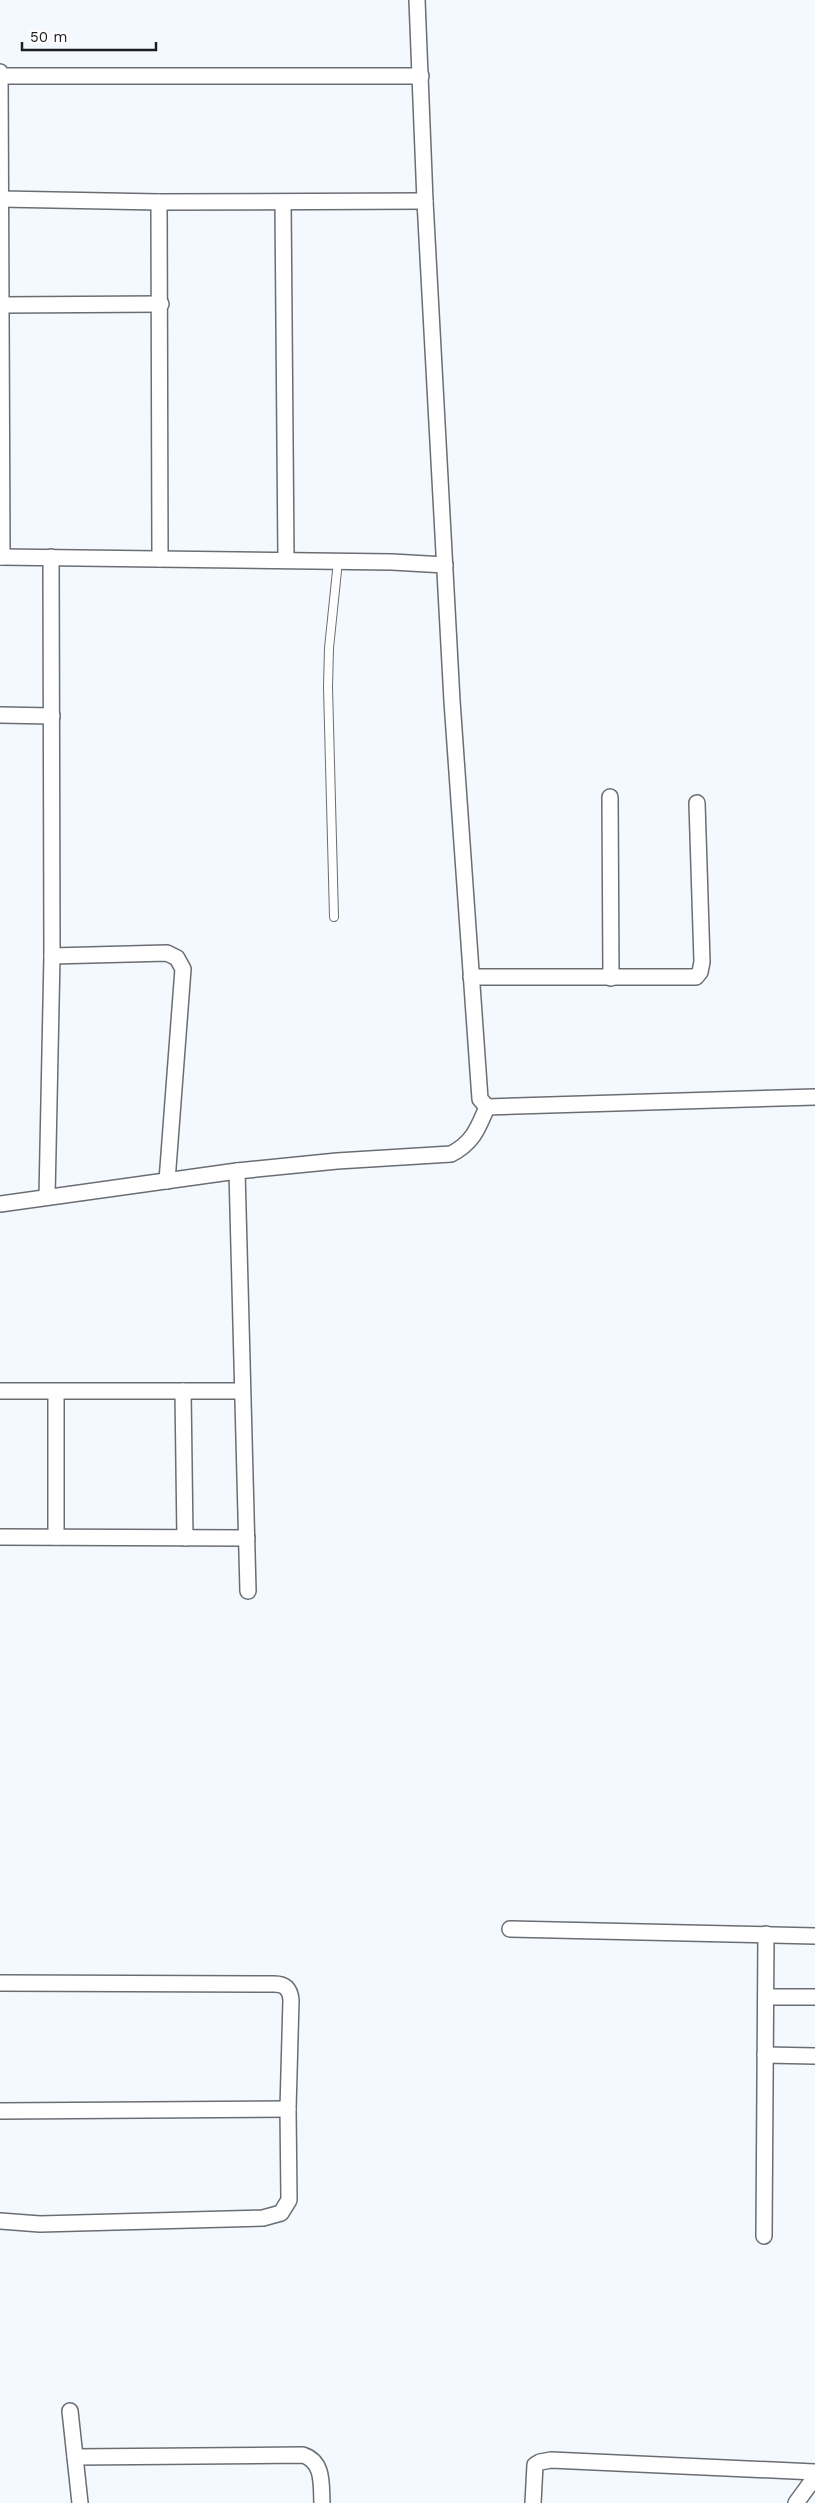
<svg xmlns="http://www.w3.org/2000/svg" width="815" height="2503" viewBox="0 0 815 2503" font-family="'Work Sans',sans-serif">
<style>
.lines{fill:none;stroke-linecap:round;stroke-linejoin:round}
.service-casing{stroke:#6a6e73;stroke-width:10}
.minor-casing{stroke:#6a6e73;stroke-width:18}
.service{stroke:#fff;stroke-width:8}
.minor{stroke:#fff;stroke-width:15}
</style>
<rect width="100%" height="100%" fill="#f4f9ff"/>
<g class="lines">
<!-- service casing -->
<g class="service-casing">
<polyline id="service" points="334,917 328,687 329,648 338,561"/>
</g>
<!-- minor casing -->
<g class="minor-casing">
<g id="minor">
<polyline points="417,0 425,201 452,701 480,1099 487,1107"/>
<polyline points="0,72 2,557"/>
<polyline points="0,76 421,76"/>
<polyline points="1,199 159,202 425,201"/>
<polyline points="159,202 160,559"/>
<polyline points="283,202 286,560"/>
<polyline points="2,305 161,304"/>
<polyline points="0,557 392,562 445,565"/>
<polyline points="0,715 52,716"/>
<polyline points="610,797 611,978"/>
<polyline points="52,956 167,953 177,958 183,969 167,1181"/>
<polyline points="471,977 696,977 700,972 702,962 697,803"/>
<polyline points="487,1107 815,1097"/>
<polyline points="237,1171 248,1591"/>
<polyline points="47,1197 52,956 51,557"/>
<path d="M0 1204 237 1171 337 1161 451 1154C473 1143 478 1128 487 1107"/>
<polyline points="0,1391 242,1391"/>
<polyline points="183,1391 185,1538"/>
<polyline points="0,1537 247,1538"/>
<polyline points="56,1537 56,1392"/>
<polyline points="510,1929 815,1936"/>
<path d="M0 1983 274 1984C285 1984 290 1989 291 2000L288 2109 289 2200 281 2213 263 2218 40 2224 0 2221"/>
<polyline points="766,1997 815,1997"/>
<polyline points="765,2055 815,2056"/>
<polyline points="0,2111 288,2109"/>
<polyline points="764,2236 766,1934"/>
<polyline points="70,2411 80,2503"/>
<path d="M75 2457 303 2455C324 2462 321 2484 322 2503"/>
<polyline points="533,2503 535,2465 540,2462 551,2460 815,2472"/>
<polyline points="796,2503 815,2477"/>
</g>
</g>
<!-- service -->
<use href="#service" class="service"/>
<!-- minor -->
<use href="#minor" class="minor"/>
</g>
<!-- scale -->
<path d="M22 42v8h134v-8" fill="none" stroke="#1d1e20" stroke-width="2.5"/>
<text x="30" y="42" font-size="15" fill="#1d1e20" stroke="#ffffff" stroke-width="4" paint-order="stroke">50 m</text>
</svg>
